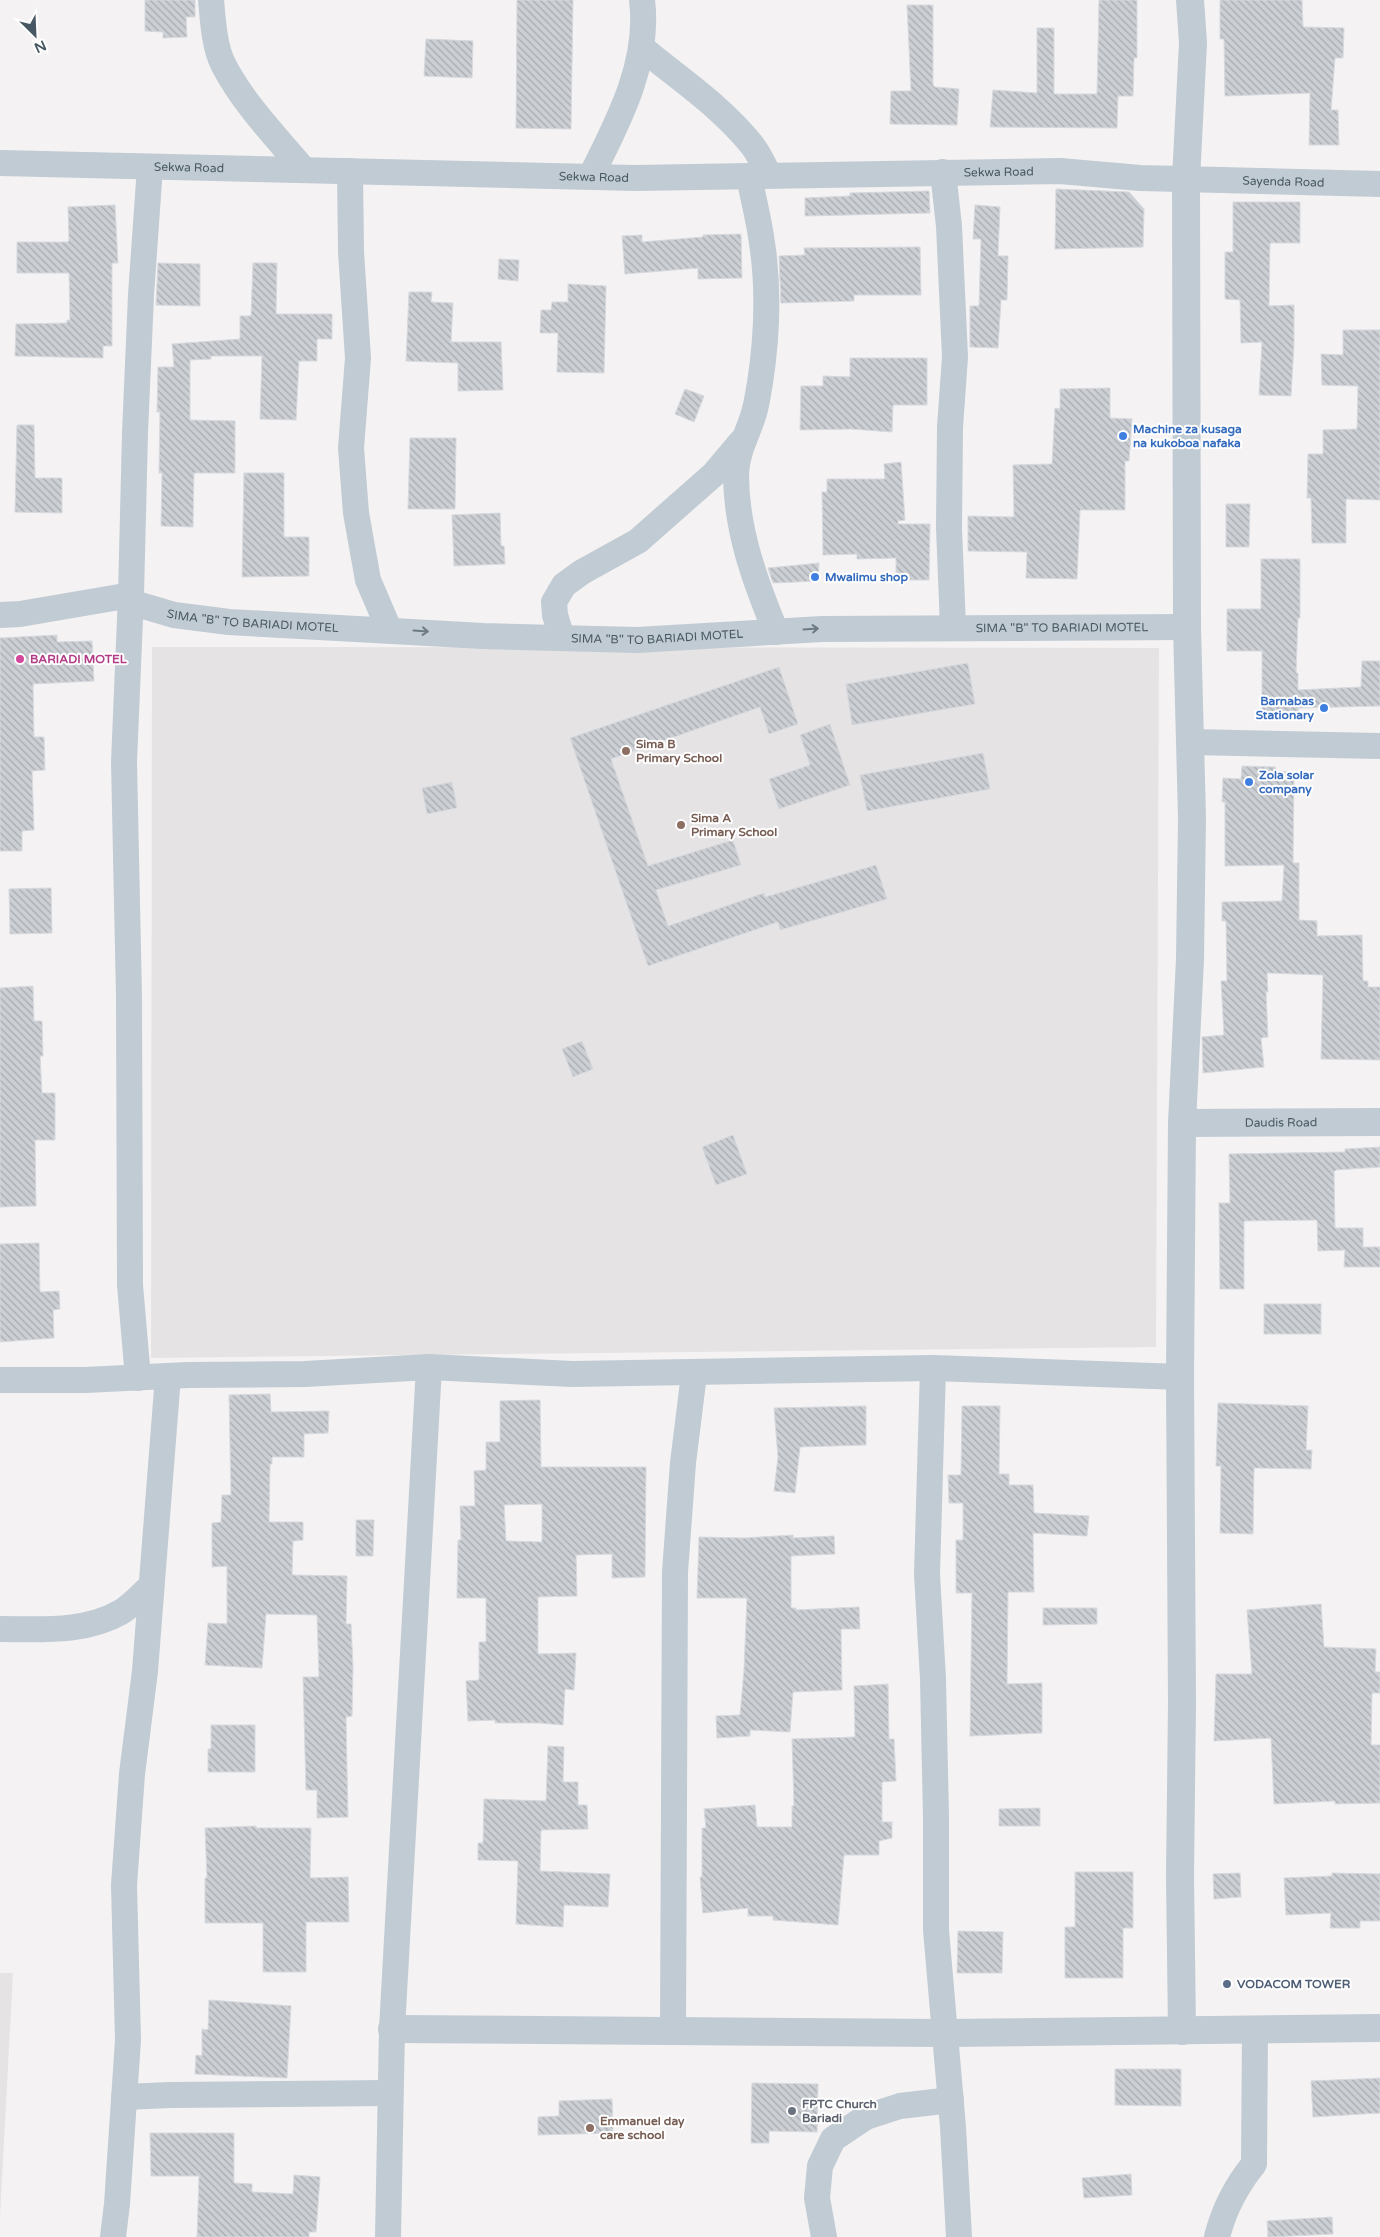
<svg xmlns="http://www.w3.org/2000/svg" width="1380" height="2237" viewBox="0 0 1380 2237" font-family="'Varela Round',sans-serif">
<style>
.education{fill:#e6e3e5}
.building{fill:url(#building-back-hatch);stroke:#d6d9de;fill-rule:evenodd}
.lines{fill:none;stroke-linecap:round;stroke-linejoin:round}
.minor{stroke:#c0cbd3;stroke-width:26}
.tertiary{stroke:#c0cbd3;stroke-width:28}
.oneway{stroke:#6c7a84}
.shop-dot{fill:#3f7fe0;stroke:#fff;stroke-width:2}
.hotel-dot{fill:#d1479c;stroke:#fff;stroke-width:2}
.education-dot{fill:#8d6e63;stroke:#fff;stroke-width:2}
.service-dot{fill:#5c6f8a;stroke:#fff;stroke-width:2}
.worship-dot{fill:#6b7280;stroke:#fff;stroke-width:2}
.labels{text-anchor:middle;stroke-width:4;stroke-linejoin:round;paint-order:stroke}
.street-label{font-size:12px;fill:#485862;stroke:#fff}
.shop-label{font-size:12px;font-weight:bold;fill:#366cbe;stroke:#fff;text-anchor:start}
.hotel-label{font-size:12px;font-weight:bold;fill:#b23c85;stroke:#fff;text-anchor:start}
.education-label{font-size:12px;font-weight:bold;fill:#785e54;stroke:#fff;text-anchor:start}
.service-label{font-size:12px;font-weight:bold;fill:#4e5e75;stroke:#fff;text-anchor:start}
.worship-label{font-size:12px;font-weight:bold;fill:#5b616d;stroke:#fff;text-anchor:start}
</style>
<defs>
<pattern id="building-back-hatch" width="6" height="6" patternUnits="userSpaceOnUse" patternTransform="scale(1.25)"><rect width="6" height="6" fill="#ccd0d5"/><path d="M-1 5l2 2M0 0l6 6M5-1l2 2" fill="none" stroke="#a8acb0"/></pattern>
</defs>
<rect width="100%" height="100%" fill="#f5f2f3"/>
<!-- education -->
<g class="education">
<polygon points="152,647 1159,648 1156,1347 151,1358"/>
<polygon points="0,1973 13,1973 0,2216"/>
</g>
<!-- building -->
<g class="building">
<polygon points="145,0 195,0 195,17 186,17 187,37 163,38 163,32 145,31"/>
<polygon points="517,0 573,0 571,129 516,128"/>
<polygon points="1099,0 1137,0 1137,58 1134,58 1133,96 1118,96 1117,128 990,127 993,90 1037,93 1037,28 1054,28 1054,94 1097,94"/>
<polygon points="1220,0 1302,0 1303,27 1344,28 1343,58 1335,58 1331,110 1338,110 1339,145 1309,145 1310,93 1225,96 1224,39 1220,39"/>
<polygon points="907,5 933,5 933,85 935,87 959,89 957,125 890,124 891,91 911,91"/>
<polygon points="426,39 473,41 472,78 424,76"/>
<polygon points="1056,189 1129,192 1144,209 1143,247 1055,249"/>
<polygon points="929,191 930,213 805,216 805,198 850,196 850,193"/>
<polygon points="1233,202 1300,202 1300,243 1270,243 1269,306 1294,305 1294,344 1291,396 1259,395 1262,342 1241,343 1240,300 1225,299 1225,252 1233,252"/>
<polygon points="115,205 118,263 112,263 112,346 103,346 103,358 15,356 16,324 67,323 67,320 70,320 69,273 17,273 17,242 67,242 69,241 68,207"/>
<polygon points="975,205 1000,207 998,256 1008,256 1007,300 1001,300 998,348 970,347 970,306 979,306 981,239 973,239"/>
<polygon points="741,234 742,278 698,279 698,268 625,274 622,236 642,235 642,242 703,237 703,235"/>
<polygon points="920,247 921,295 854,295 854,301 781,303 779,256 805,255 804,248"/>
<polygon points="499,259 519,260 518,281 498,279"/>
<polygon points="158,263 200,264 200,306 156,305"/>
<polygon points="253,263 277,263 276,314 332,314 332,339 317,339 317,361 299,361 296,420 260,419 262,356 211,356 211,359 190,360 190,420 235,421 235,473 194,473 193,527 161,526 162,473 159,473 160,412 157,412 158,367 174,367 172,344 240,339 240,316 251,316"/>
<polygon points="568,284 606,286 604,373 557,372 558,333 540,333 541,310 551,310 552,302 568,302"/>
<polygon points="409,292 432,292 431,302 453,303 451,342 501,342 503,390 458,391 458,363 406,361"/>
<polygon points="1343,330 1380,330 1380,500 1346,499 1346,543 1312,543 1311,498 1307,498 1308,454 1323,454 1323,430 1357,429 1358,386 1322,385 1321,354 1343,355"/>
<polygon points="850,358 927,358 927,405 893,405 892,432 851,429 800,430 801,386 823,386 823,376 850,377"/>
<polygon points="1110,388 1110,418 1132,419 1129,461 1125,461 1125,510 1080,510 1077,579 1026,578 1027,552 968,551 968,516 1014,517 1013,465 1052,464 1055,408 1060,409 1060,389"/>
<polygon points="685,389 704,396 694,422 675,414"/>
<polygon points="17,425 34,425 35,478 62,478 62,513 15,512"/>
<polygon points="410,438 456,438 455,509 408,509"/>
<polygon points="901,462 905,520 898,521 898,524 930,524 929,580 896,580 896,558 857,559 857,554 823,555 822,492 827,492 827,479 885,479 884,464"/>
<polygon points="244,473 284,473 284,537 309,537 309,576 242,577"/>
<polygon points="1226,504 1250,504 1249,547 1226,547"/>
<polygon points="500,513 501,546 504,546 505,564 454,566 452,515"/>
<polygon points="1261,559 1300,559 1300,618 1298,618 1296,673 1298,673 1298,690 1361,687 1362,661 1380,661 1380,706 1299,708 1298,711 1262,712 1262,651 1227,651 1227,609 1261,609"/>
<polygon points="819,563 818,581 773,583 768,568"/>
<polygon points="57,635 57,642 92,641 94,681 33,684 34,737 44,737 45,770 32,771 34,830 22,831 22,851 0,851 0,638"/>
<polygon points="968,663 975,704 852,725 846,684"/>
<polygon points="779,667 798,724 769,734 760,707 611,759 648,866 733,840 741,865 656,890 668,926 764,893 765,897 876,865 887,899 780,930 778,922 648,966 570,738"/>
<polygon points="830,724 850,785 779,809 769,779 810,765 800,735"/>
<polygon points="983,753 990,789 867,811 860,775"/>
<polygon points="1242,766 1275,767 1277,771 1294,772 1293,863 1299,863 1299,920 1317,921 1317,936 1362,935 1363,981 1368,981 1368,987 1380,987 1380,1060 1321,1059 1323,975 1267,973 1268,992 1266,992 1268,1037 1261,1038 1264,1067 1203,1073 1202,1037 1224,1035 1221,981 1227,981 1226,921 1222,921 1222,902 1282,901 1284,865 1225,866 1225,802 1222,802 1223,778 1241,779"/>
<polygon points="452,782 457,808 427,814 422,788"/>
<polygon points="51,888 52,933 10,934 9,889"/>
<polygon points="33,986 34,1021 42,1021 43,1056 40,1056 42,1093 55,1093 55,1140 35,1140 36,1206 0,1207 0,988"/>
<polygon points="582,1041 593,1069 573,1077 562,1049"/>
<polygon points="733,1135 747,1174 716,1185 702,1147"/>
<polygon points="1380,1147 1380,1167 1336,1170 1334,1172 1335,1228 1363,1228 1363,1247 1380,1247 1380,1267 1344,1267 1345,1250 1318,1251 1317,1220 1244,1221 1244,1289 1220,1289 1219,1203 1230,1203 1229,1154 1345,1152 1345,1149"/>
<polygon points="39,1243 40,1292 59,1291 60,1309 53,1310 54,1338 0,1342 0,1244"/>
<rect x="1264" y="1304" width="57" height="30"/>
<polygon points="270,1394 271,1412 329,1411 328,1433 304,1434 304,1457 272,1457 272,1464 270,1464 269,1522 303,1522 303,1540 293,1541 292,1575 347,1576 346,1624 351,1624 353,1667 352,1716 346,1717 348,1817 317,1818 317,1790 306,1790 303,1677 319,1677 317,1615 266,1614 262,1668 205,1665 208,1623 227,1624 227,1566 212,1567 212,1523 221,1522 222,1495 231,1495 229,1395"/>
<path d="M540 1400 541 1467H646L645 1577 612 1578V1554L576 1555 577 1596 538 1597V1654L576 1653 574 1690 565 1689 563 1725 539 1723H495V1720L468 1721 466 1681 479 1680V1642H486V1598H457L458 1540H461L460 1506H475L474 1471 486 1470V1442H500V1401ZM542 1504V1542L506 1541 504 1505Z"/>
<polygon points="1218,1403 1308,1406 1306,1450 1312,1450 1311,1469 1254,1468 1253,1534 1220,1533 1221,1466 1216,1466"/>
<polygon points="866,1406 866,1445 800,1447 795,1493 774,1491 778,1457 774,1408"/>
<polygon points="962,1406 1000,1406 999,1474 1009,1474 1009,1485 1033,1485 1034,1513 1089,1516 1087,1536 1033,1533 1034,1592 1008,1592 1007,1684 1042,1683 1042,1733 970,1736 972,1593 956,1593 956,1540 963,1540 963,1503 949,1503 948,1475 961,1475"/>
<polygon points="356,1520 374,1520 373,1556 356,1556"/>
<polygon points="793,1535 793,1538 834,1536 835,1554 791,1556 791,1608 796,1608 796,1610 859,1607 860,1629 841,1629 842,1690 793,1692 790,1732 750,1730 750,1736 717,1738 716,1716 740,1715 744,1670 747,1598 697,1598 699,1537 744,1538"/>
<polygon points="1321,1604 1324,1647 1376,1649 1375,1672 1380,1672 1380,1693 1372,1693 1371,1745 1380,1745 1380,1803 1335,1804 1335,1801 1274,1804 1271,1738 1214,1741 1216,1674 1252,1674 1247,1610"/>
<polygon points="1043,1608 1097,1608 1097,1624 1043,1625"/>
<polygon points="888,1684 889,1739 894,1739 896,1781 882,1782 882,1822 892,1822 892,1838 879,1841 879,1855 844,1855 838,1925 773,1920 773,1916 748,1916 748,1908 703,1913 700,1877 702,1877 702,1828 706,1828 704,1809 755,1805 757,1827 792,1827 792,1806 794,1806 792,1739 855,1737 854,1686"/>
<polygon points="211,1725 255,1725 255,1772 208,1772 208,1749 211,1749"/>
<polygon points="548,1746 564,1747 563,1782 578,1782 578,1805 587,1805 588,1829 541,1830 540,1871 610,1874 608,1907 564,1905 563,1927 516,1924 518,1861 478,1860 478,1843 483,1843 484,1799 546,1801"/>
<polygon points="1040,1808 1040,1826 999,1826 999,1809"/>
<polygon points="256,1826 256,1828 311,1828 310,1878 348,1877 349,1922 306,1922 306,1972 263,1972 263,1923 205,1923 205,1878 207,1878 205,1828"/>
<polygon points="1075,1872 1133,1872 1133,1928 1123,1928 1123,1978 1065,1978 1065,1927 1075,1927"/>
<polygon points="1240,1873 1241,1897 1214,1899 1213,1874"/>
<polygon points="1332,1873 1380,1874 1380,1921 1360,1921 1360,1928 1330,1928 1331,1913 1286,1915 1284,1878 1332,1876"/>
<polygon points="958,1931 1003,1932 1002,1973 957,1973"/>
<polygon points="209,2000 291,2006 287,2078 195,2074 196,2055 202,2056 202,2029 208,2030"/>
<polygon points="1115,2069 1181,2069 1181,2106 1115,2105"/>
<polygon points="1380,2078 1380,2113 1313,2117 1311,2081"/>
<polygon points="752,2083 818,2084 817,2132 769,2131 769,2143 751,2143"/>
<polygon points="612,2099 613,2133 538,2135 538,2117 559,2116 559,2101"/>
<polygon points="150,2133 234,2133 234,2183 252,2184 252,2192 293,2194 294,2175 320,2177 316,2232 309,2232 309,2237 197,2237 199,2176 151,2176"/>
<polygon points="1131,2174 1132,2195 1084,2198 1082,2178"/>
<polygon points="1332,2217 1333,2234 1268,2237 1267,2221"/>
</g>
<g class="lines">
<!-- minor -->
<g class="minor">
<path d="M211 0C213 21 214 45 223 64 243 103 276 137 304 170"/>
<path d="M641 47C679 79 721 106 752 145 759 154 764 165 769 175"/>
<path id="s1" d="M0 163 635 178 1060 171 1140 178 1380 184"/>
<polyline points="350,171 351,252 358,358 351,448 356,513 368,580 389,629"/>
<polyline points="943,172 949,226 955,357 950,427 949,528 953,627"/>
<path d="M591 176C618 122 650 63 642 0"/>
<path d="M749 176C753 198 759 220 762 243 769 289 767 337 760 383 758 393 757 403 754 413 748 434 737 450 736 474 736 530 755 581 776 632"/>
<path id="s2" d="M130 602 174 615 229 622 483 636 637 640 822 629 1187 627"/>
<polyline points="0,615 20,614 131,595"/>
<polyline points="562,638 555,615 554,602 564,585 582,572 638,541 714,474 741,442"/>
<polyline points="1192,742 1380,746"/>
<polyline points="933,1368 927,1574 933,1679 936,1817 936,1930 953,2127 959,2237"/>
<polyline points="138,1378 130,1285 129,996 124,762 131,595 135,433 141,295 150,167"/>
<polyline points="0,1380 85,1380 188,1375 305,1374 429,1367 572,1374 933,1368 1180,1377"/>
<path d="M0 1629C40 1629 85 1633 121 1612 131 1606 141 1595 150 1587"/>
<polyline points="673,2031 675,1572 683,1463 694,1374"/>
<polyline points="124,2097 170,2095 390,2093"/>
<polyline points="113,2237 117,2204 128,2040 124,1885 132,1774 145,1671 168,1376"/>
<polyline points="388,2237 392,2029 429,1367"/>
<polyline points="824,2237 817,2198 820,2166 833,2139 866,2117 900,2106 951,2100"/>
<path d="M1217 2237C1224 2209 1236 2186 1254 2164L1255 2030"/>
</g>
<!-- tertiary -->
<g class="tertiary">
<path id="s3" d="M1182 1123 1380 1122"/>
<polyline points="392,2029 945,2033 1380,2028"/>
<polyline points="1182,2031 1180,1876 1182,1704 1180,1377 1182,1123 1190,959 1192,818 1187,627 1186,179 1193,43 1190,0"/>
</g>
</g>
<!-- one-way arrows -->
<defs><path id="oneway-shaft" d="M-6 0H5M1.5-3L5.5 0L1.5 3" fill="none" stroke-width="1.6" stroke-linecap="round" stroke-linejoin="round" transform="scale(1.25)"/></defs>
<g class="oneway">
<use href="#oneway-shaft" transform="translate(811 629) rotate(-4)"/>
<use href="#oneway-shaft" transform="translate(421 631) rotate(4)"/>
</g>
<!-- markers -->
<g class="shop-dot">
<circle cx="1123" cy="436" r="5"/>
<circle cx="815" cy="577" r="5"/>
<circle cx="1324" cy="708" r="5"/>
<circle cx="1249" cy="782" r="5"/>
</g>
<circle class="hotel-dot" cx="20" cy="659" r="5"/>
<g class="education-dot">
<circle cx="626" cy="751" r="5"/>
<circle cx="681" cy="825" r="5"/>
<circle cx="590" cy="2128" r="5"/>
</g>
<circle class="service-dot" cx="1227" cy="1984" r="5"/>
<circle class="worship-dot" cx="792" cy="2111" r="5"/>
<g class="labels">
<!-- street labels -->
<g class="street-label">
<text dy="4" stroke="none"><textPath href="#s1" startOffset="189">Sekwa Road</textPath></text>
<text dy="4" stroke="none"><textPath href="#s1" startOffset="999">Sekwa Road</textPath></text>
<text dy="4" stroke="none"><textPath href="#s1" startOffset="594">Sekwa Road</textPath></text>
<text dy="4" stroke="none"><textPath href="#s1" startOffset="1284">Sayenda Road</textPath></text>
<text dy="4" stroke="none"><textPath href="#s2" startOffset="125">SIMA "B" TO BARIADI MOTEL</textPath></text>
<text dy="4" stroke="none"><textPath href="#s2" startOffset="935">SIMA "B" TO BARIADI MOTEL</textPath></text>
<text dy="4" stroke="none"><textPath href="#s2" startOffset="530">SIMA "B" TO BARIADI MOTEL</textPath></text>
<text dy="4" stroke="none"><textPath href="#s3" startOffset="99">Daudis Road</textPath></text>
</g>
<!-- shop labels -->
<g class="shop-label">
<text x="1133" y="433">Machine za kusaga<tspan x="1133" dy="14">na kukoboa nafaka</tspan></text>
<text x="825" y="581">Mwalimu shop</text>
<text x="1314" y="705" text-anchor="end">Barnabas<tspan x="1314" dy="14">Stationary</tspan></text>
<text x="1259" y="779">Zola solar<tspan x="1259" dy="14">company</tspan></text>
</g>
<!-- hotel labels -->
<g class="hotel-label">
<text x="30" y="663">BARIADI MOTEL</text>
</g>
<!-- education labels -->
<g class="education-label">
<text x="636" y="748">Sima B<tspan x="636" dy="14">Primary School</tspan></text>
<text x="691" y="822">Sima A<tspan x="691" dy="14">Primary School</tspan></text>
<text x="600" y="2125">Emmanuel day<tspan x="600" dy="14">care school</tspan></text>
</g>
<!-- service labels -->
<g class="service-label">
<text x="1237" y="1988">VODACOM TOWER</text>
</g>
<!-- worship labels -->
<g class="worship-label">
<text x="802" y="2108">FPTC Church<tspan x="802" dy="14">Bariadi</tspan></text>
</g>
</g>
<!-- north arrow -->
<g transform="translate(35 35) rotate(156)" stroke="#ffffff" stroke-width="4" paint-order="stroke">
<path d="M0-4L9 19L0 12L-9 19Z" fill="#485862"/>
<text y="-8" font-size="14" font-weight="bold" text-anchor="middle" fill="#485862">N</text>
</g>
</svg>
